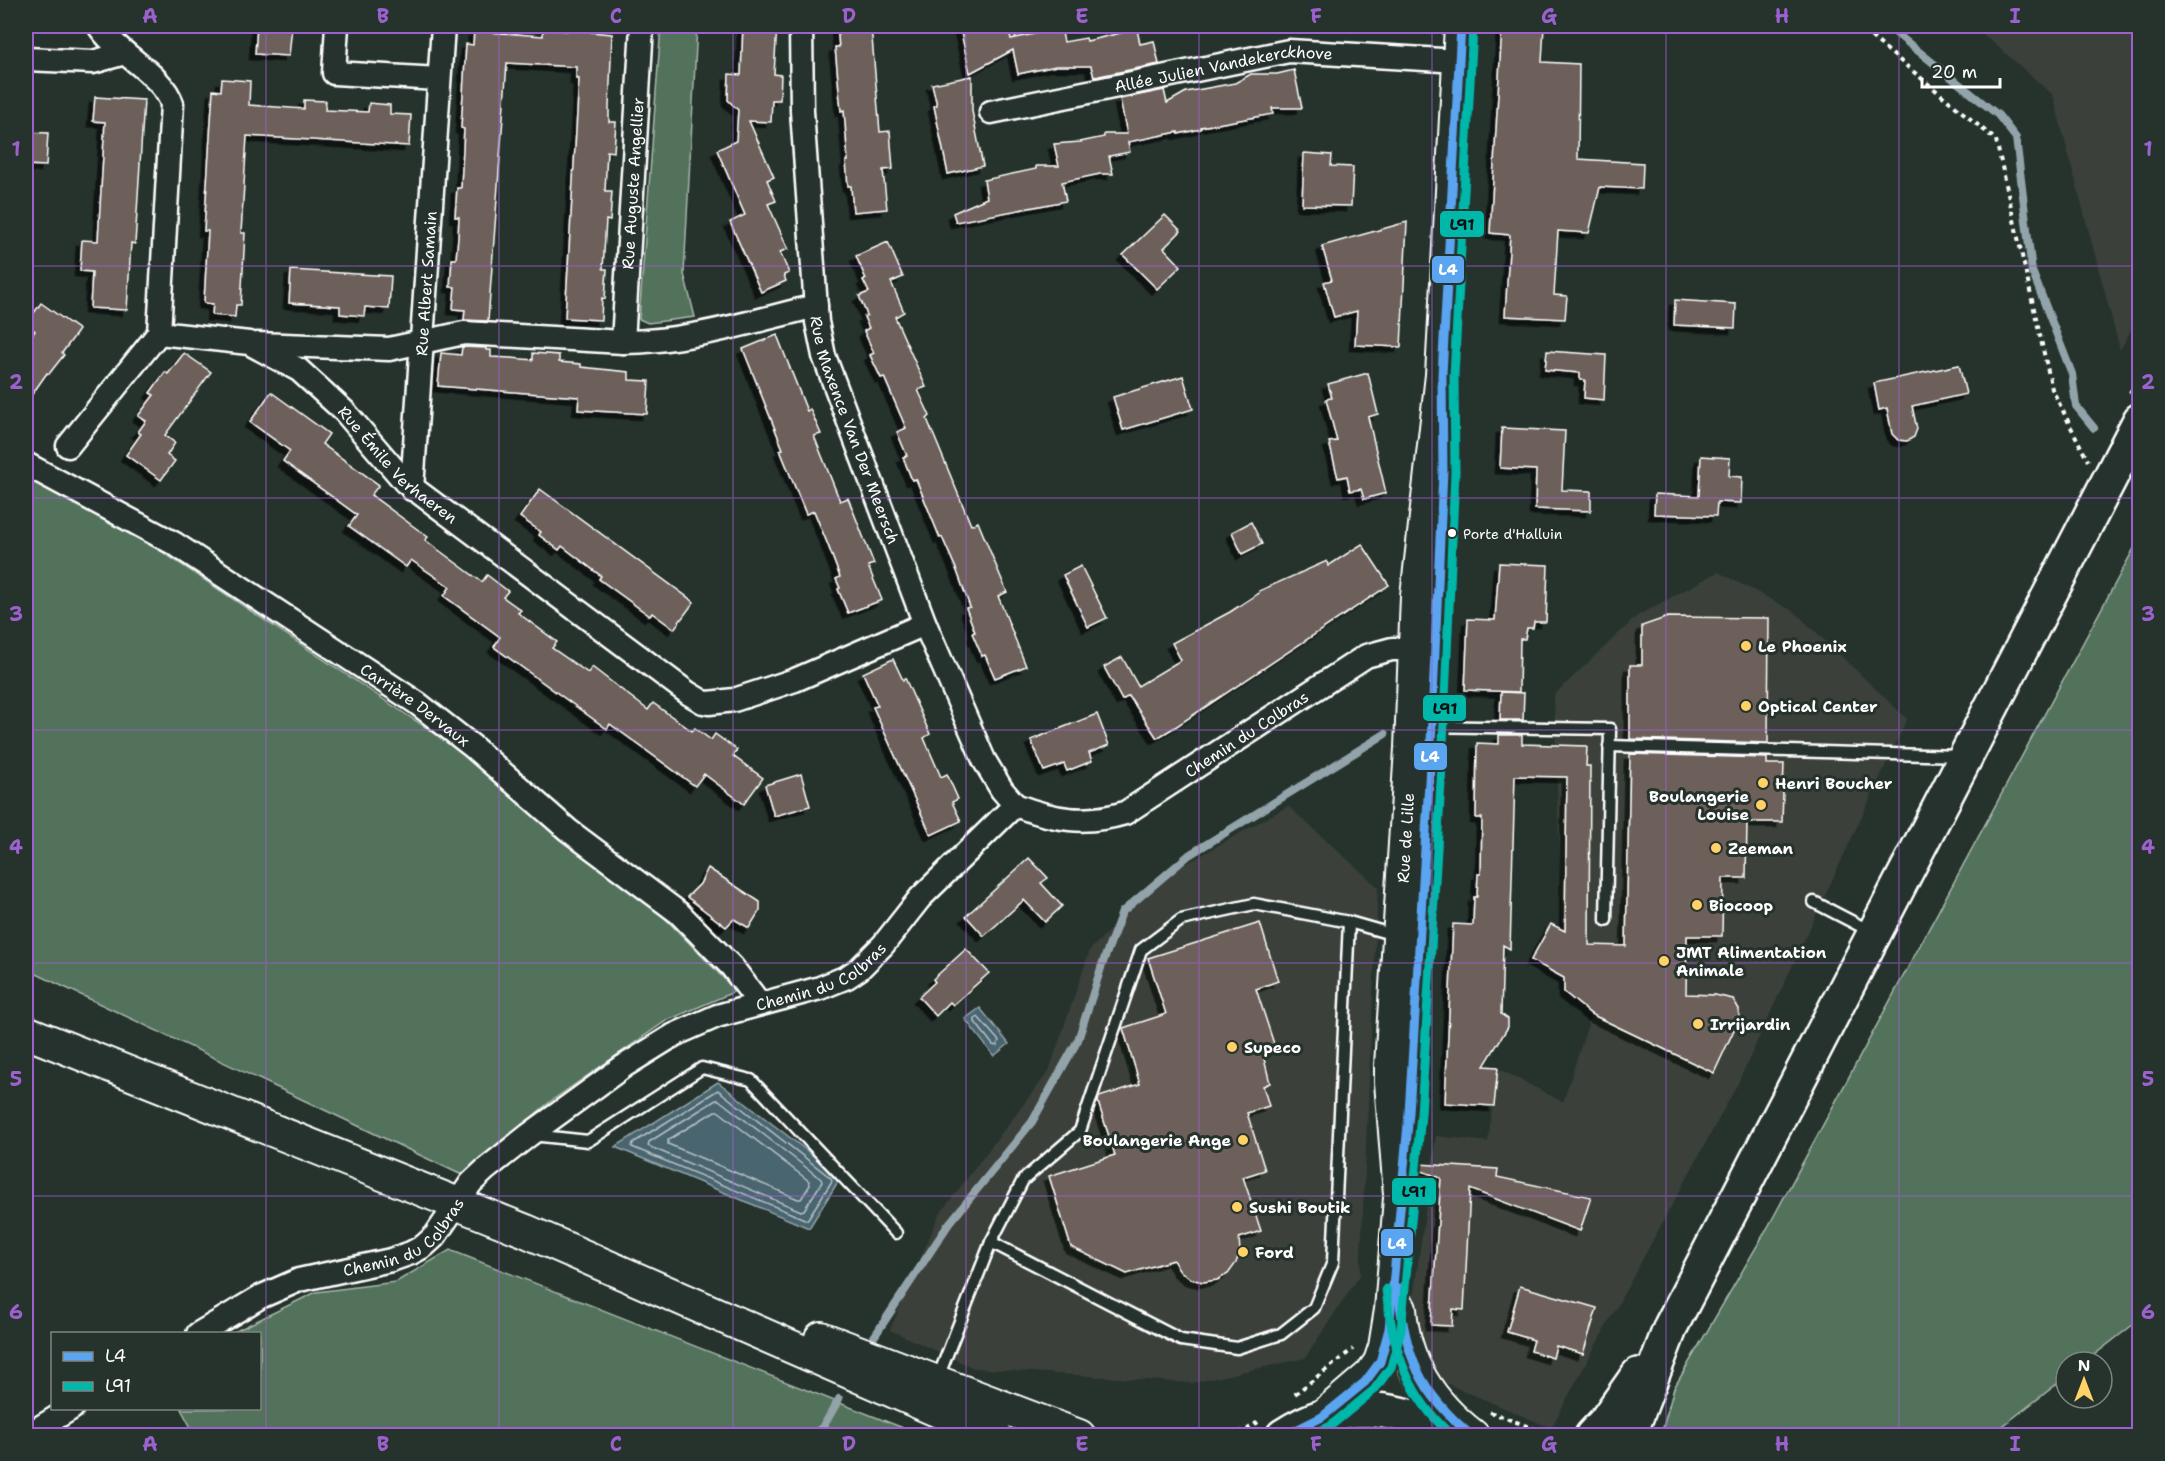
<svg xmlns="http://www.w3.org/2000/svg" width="2165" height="1461" viewBox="0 0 2165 1461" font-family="'Shantell Sans',sans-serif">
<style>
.built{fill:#3b413a}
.green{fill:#52725c;stroke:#a8b8ae;stroke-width:1.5}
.water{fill:#4a6570;stroke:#92a3a9;stroke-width:1.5}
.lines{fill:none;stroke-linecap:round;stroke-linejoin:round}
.shore{stroke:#b7c1c6;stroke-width:1.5}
.stream{stroke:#92a3a9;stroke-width:8}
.building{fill:#6d615a;stroke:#fff;stroke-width:1.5;filter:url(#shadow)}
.lane-casing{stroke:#fff;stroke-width:15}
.street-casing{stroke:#fff;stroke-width:27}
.secondary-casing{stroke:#fff;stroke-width:36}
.primary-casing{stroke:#fff;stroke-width:38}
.path{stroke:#fff;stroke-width:4;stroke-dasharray:4.5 4.5;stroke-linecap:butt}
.lane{stroke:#26332d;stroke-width:10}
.street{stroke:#26332d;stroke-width:22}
.secondary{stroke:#26332d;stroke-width:32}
.primary{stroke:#26332d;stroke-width:33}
.bus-1-casing{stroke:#26332d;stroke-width:14}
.bus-2-casing{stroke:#26332d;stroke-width:14}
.bus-1{stroke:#5aa4f0;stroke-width:9}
.bus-2{stroke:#00b8aa;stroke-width:9}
.grid{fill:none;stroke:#9c61cf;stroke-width:1.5;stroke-opacity:0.55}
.bus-dot{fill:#fff;stroke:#26332d;stroke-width:2}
.poi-dot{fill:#ffd166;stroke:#26332d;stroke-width:2}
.labels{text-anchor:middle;stroke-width:6;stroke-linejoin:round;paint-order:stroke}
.bus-label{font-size:14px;fill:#fff;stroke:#26332d;text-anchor:start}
.street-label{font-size:16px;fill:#fff;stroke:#26332d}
.poi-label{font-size:16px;font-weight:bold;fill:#fff;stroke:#26332d;text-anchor:start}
.line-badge{stroke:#26332d;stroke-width:2}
.badge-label{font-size:16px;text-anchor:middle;font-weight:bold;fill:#fff}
.pale-badge-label{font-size:16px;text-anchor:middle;font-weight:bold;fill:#111}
.neatline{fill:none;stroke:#9c61cf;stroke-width:2}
.grid-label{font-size:20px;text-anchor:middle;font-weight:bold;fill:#9c61cf}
</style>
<defs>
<filter id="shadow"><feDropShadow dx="-5.5" dy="5.5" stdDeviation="0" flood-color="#0009"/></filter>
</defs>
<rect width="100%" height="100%" fill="#26332d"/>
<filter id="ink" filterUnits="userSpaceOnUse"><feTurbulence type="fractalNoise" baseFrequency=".0167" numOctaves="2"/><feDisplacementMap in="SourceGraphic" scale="12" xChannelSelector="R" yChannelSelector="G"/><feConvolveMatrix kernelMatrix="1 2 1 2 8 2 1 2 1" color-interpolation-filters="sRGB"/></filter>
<g filter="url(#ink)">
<!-- built -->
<g class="built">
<polygon points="1974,26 2139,26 2139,315 2120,350 2053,95"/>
<polygon points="1718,572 1795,612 1907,719 1737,1085 1551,1428 1427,1375 1412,1306 1436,1136 1488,1142 1497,1068 1563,1102 1591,1015 1564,992 1554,695 1637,616"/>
<polygon points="1288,806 1378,887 1360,1275 1305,1358 1192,1383 974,1368 890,1330 939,1215 1049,1071 1090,950 1163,877"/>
</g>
<!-- green -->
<g class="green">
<polygon points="661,26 697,26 684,274 695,317 648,323 639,319"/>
<polygon points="26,472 134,533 449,743 651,904 736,991 666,1021 551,1101 462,1175 26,969"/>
<polygon points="2139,539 2139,1320 2085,1362 2066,1362 2066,1377 1991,1435 1661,1435 1674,1388 1768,1227"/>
<polygon points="450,1250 911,1431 905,1436 195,1435 181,1409 260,1408 260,1334 232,1333 316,1292 396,1282"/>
<polygon points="1377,1424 1423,1436 1313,1436 1333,1428"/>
</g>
<!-- water -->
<g class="water">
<polygon points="980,1008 1009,1044 994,1056 965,1019"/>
<polygon points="718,1082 841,1177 809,1228 615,1147"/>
</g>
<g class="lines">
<!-- shore -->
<g class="shore">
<polygon points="978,1017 999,1041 997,1046 993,1045 975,1022 975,1019"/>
<polygon points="718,1090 831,1178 832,1181 807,1220 632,1147 633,1143"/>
<polygon points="716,1100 719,1100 821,1179 822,1182 804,1210 801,1211 648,1146 649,1142"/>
<polygon points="715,1111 718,1111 809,1181 810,1185 801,1199 798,1199 668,1144 668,1140"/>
</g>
<!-- stream -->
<g class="stream">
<polyline points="1887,26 1998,115 2016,138 2032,271 2072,374 2076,406 2094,428"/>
<polyline points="874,1337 948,1225 1032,1122 1078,1040 1102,965 1122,912 1189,855 1385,734"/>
<polyline points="810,1436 823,1427 839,1399"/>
</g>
</g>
<!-- building -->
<g class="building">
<polygon points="257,26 292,26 289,56 255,54"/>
<polygon points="567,26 591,28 591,32 612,34 609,107 609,122 616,122 614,152 607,151 605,191 612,191 610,221 606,220 603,269 607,269 605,299 602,298 601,320 565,318 579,79 576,79 576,67 507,63 488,321 464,320 465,310 453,309 455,287 450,287 452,259 456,259 458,238 459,217 455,217 457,188 461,188 464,129 461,128 466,44 473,45 474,31 543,36 543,29 567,31"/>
<polygon points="743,26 777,26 774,74 781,75 780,100 772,100 771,122 749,121 774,177 767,180 776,201 768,204 788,249 780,252 789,273 784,275 786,281 761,292 730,222 745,215 717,150 736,141 738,110 728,100 729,74 741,75"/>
<polygon points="837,26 871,26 880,132 890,131 893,169 883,170 887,209 853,212 851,186 848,186 846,161 848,161 844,110 841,111 835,47 839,47"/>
<polygon points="976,26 1008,26 1011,39 1061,28 1064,42 1086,38 1087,41 1137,29 1140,44 1154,41 1159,64 1094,77 1091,66 1056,66 1018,74 1013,50 970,73 960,28"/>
<polygon points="1502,26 1544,26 1542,62 1579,64 1578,159 1643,163 1642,189 1600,187 1589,233 1558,231 1554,295 1567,296 1565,319 1505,316 1510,235 1490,233"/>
<polygon points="1294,70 1302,108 1272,108 1273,114 1201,127 1201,129 1178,134 1178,132 1128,142 1130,152 1109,156 1113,174 1100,174 1062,182 1066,201 956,222 953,213 987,198 984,180 1036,169 1036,166 1059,166 1054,144 1080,142 1104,137 1104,134 1127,134 1120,99 1164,90 1167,103 1186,92 1235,83 1251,74 1277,74"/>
<polygon points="972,76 972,111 983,166 948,174 934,106 937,105 932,84"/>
<polygon points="222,79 250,81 249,105 304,109 304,100 326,101 325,110 368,112 369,103 390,105 390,114 411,115 409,146 247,136 241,233 245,233 241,305 236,305 235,317 212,315 213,304 204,303 208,231 204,231 213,90 221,91"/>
<polygon points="95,97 144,100 135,244 131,243 127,310 90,308 92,272 80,271 82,240 98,241 105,122 93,121"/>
<polygon points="26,132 48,133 46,166 26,165"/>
<polygon points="1304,153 1332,155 1331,166 1353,167 1351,206 1302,205"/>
<polygon points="1165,215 1181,231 1164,248 1181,266 1157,289 1123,255"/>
<polygon points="1407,222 1401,347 1355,345 1357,311 1334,317 1324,282 1332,280 1322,246"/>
<polygon points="888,242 903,277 891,282 904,312 895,317 926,387 918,390 930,416 927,419 971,525 978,522 1007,592 998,596 1026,666 995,678 985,655 982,656 972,633 975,632 966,608 970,607 957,571 942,537 940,538 916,479 912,480 903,457 907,456 897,432 906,428 884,377 881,378 870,355 874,353 864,331 869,328 864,317 867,315 859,296 869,292 863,280 866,279 856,256"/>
<polygon points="291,270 391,276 389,309 365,307 364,316 340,314 340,306 289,303"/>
<polygon points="1675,300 1736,304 1735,328 1674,325"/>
<polygon points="41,303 79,330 62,353 64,355 56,365 49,374 47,373 26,403 26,344 35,331 26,324"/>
<polygon points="777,335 807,411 810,409 821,434 814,436 840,501 848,498 874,564 868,566 882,600 848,613 838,589 840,588 836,579 840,577 828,545 814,511 806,514 780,450 783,449 743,349"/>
<polygon points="462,347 486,348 486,350 491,350 491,357 511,358 533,360 533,353 559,355 559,362 581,364 581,367 629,372 629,380 649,381 647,414 578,410 579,397 438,386 441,353 461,355"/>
<polygon points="1547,351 1606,355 1604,400 1584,398 1585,380 1580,380 1580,373 1545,370"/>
<polygon points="184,353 211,372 165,435 175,443 167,455 175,461 161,480 126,455 141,434 138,432 146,421 138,416 154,395 150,393 165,372 168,374"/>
<polygon points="1959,365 1966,394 1912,406 1917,429 1914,437 1907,441 1898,440 1892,434 1887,408 1879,410 1874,383"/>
<polygon points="1368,373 1378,414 1368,417 1386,493 1364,499 1361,489 1350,491 1347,476 1338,478 1329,442 1337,441 1326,399 1332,398 1328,384"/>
<polygon points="1183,376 1193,409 1123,430 1113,397"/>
<polygon points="271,392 329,434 322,444 379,485 371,495 428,537 425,540 482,582 487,575 508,591 503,597 521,610 518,613 557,642 552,648 588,673 592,667 648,710 653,703 692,731 695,728 711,740 715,734 737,750 733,756 763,778 744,804 704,774 695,786 610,724 607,729 494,647 500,637 444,596 450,587 411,560 406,567 349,526 357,515 283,461 290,451 250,422"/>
<polygon points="1502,428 1565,431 1562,490 1591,491 1591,511 1535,509 1536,470 1500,468"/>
<polygon points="1701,456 1730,458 1729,476 1742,477 1741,503 1717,502 1716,516 1654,514 1655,494 1699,496"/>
<polygon points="540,489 694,602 674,629 652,613 650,616 599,579 601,576 562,546 559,550 539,535 541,532 520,517"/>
<polygon points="1251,522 1262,544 1242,554 1232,532"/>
<polygon points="1362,544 1389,585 1175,727 1157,738 1129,696 1122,700 1104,667 1122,657 1138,686 1181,660 1172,643 1230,612 1259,593 1259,591 1327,561 1328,566"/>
<polygon points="1499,563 1548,565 1546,622 1534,622 1533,628 1527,628 1525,639 1520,639 1519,692 1465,690 1468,619 1495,620"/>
<polygon points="1081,566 1107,618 1088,627 1063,575"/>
<polygon points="1668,617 1769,618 1768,743 1630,739 1630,665 1642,665 1642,626"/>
<polygon points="893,659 903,680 905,678 930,734 924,738 941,777 947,774 958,799 952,802 961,821 931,835 873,707 878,706 863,673"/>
<polygon points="1501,692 1524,693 1523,720 1500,720"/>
<polygon points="1097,714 1109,745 1089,753 1092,761 1067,771 1064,764 1044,771 1031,740"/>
<polygon points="1499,735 1522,735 1522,744 1587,746 1586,766 1590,766 1589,945 1626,946 1630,754 1767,758 1767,764 1784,764 1782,822 1747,822 1746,878 1723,878 1722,936 1687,936 1686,994 1715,995 1733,999 1739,1009 1739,1019 1714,1073 1591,1014 1564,992 1564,978 1531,960 1551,924 1565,931 1567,777 1515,776 1510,949 1503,945 1501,1014 1508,1019 1508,1027 1484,1066 1498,1067 1494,1106 1445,1103 1453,924 1473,925 1474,897 1477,897 1478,874 1481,874 1482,818 1476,818 1477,743 1499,744"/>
<polygon points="801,774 810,806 774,816 765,785"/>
<polygon points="1029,858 1048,878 1041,883 1062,906 1045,922 1024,900 984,936 966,916"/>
<polygon points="708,868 760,902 760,910 749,928 734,919 726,927 687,897 700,884"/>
<polygon points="1260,923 1278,981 1256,989 1276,1050 1263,1055 1270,1083 1263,1086 1269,1106 1247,1113 1265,1170 1243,1177 1261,1231 1239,1238 1240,1251 1236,1263 1228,1274 1217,1280 1203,1282 1191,1279 1180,1271 1173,1260 1127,1274 1071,1247 1049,1176 1115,1155 1098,1102 1099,1097 1140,1084 1123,1028 1166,1014 1148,958"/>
<polygon points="966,949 989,973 953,1005 950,1002 936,1016 919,997 935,982 933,979"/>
<polygon points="1418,1164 1498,1169 1497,1177 1591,1197 1580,1231 1470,1189 1464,1310 1453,1309 1452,1326 1431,1325 1441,1178 1419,1170"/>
<polygon points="1520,1286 1597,1308 1583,1354 1556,1346 1553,1358 1531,1351 1534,1340 1507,1332"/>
</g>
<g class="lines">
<!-- lane casing -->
<g class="lane-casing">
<g id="lane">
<polyline points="1415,726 1610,729 1606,920"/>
<polyline points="1609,746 1960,756"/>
<polyline points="1814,902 1872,932"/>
<polyline points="532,1135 588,1141 702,1068 751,1080 896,1233"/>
<polyline points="991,1242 1023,1180 1080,1131 1141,950 1181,920 1254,904 1349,922 1398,936 1420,939"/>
<polyline points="937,1380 991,1242 1181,1340 1237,1348 1281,1334 1314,1308 1333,1262 1349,922"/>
</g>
</g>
<!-- street casing -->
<g class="street-casing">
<g id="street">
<path id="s1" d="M99 26C116 53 164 75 172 104L159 333 249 343 299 370 345 412 405 482 688 693 703 702 709 703 734 700 795 680 925 624"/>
<polyline points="337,26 334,73 439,79"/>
<path id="s2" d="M801 26 802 111 817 322 824 356 925 624 984 760 1002 790 1015 805"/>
<polyline points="26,59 93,62 125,53"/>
<path id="s3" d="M991 112 1289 51 1459 61"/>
<path id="s4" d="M623 342 642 26"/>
<path d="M257 344 389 349 464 333 623 342C688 342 753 321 816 306"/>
<polyline points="68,446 159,333"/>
<path id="s5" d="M26 464 175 544 417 703 472 746 568 830 679 913 732 967 760 1004"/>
<path id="s6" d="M412 489 443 26"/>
<path id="s7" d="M198 1334 260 1297 299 1280 391 1260 411 1253 424 1246 435 1236 471 1183 486 1169 529 1135 624 1066 674 1035 717 1016 820 988 847 977 859 969 883 945 920 898 1015 805C1054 820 1085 825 1125 813L1366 656 1392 649H1436"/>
<polyline points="26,1436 72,1408"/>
</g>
</g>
<!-- secondary casing -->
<g class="secondary-casing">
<g id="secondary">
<polyline points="26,1032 526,1231 996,1436"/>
<path id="s8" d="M1400 1194 1391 1082V1066L1411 748 1417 596 1442 375 1461 26"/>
<path d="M1400 1309C1404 1363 1430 1403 1473 1436"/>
<polyline points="821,1338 1079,1436"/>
<polyline points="1322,1417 1371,1375 1380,1362 1385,1347 1391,1310 1402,1173"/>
</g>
</g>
<!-- primary casing -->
<g class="primary-casing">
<g id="primary">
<path d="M1283 1436C1347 1394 1397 1408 1462 1436"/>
<polyline points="1592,1436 1605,1422 1638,1375"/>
<polyline points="1629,1436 1671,1326 2140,420"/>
</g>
</g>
<!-- path -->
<g class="path">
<polyline points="1829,26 1863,30 1996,140 2052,389 2088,461"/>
<polyline points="2130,393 2140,375"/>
<polyline points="1295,1394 1353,1349"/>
<polyline points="1490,1412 1553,1436"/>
<polyline points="1106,1430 1140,1436"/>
<polyline points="1230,1436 1248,1429 1258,1422"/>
</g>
<!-- lane -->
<use href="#lane" class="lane"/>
<!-- street -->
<use href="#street" class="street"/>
<!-- secondary -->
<use href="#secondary" class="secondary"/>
<!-- primary -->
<use href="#primary" class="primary"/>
<!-- bus-1 casing -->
<g class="bus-1-casing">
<g id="bus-1">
<path d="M1398 1288C1405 1356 1419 1392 1472 1436"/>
<polyline points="1284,1436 1322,1417 1365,1382 1380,1362 1389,1329 1409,1113 1430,765 1443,471 1442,375 1461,26"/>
</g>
</g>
<!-- bus-2 casing -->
<g class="bus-2-casing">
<g id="bus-2">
<path d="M1386 1289C1392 1346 1407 1398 1453 1436"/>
<polyline points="1308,1436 1329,1427 1374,1390 1391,1367 1401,1330 1421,1114 1442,766 1455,472 1454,375 1473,27"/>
</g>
</g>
<!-- bus-1 -->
<use href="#bus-1" class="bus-1"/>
<!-- bus-2 -->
<use href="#bus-2" class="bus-2"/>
</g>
</g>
<!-- grid -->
<path class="grid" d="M266 26V1436M499 26V1436M733 26V1436M966 26V1436M1199 26V1436M1432 26V1436M1666 26V1436M1899 26V1436M26 266H2140M26 498H2140M26 730H2140M26 963H2140M26 1196H2140"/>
<!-- markers -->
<circle class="bus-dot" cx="1452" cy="533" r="5"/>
<g class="poi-dot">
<circle cx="1746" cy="646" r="6"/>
<circle cx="1746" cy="706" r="6"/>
<circle cx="1763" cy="783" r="6"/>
<circle cx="1761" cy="805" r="6"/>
<circle cx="1716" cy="848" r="6"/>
<circle cx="1697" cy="905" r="6"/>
<circle cx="1664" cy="961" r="6"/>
<circle cx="1698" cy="1024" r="6"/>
<circle cx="1232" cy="1047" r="6"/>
<circle cx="1243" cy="1140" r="6"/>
<circle cx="1237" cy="1207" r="6"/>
<circle cx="1243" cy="1252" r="6"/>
</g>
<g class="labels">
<!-- bus labels -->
<g class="bus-label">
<text x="1463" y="539">Porte d'Halluin</text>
</g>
<!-- street labels -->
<g class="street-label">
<text dy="6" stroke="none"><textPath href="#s3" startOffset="237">Allée Julien Vandekerckhove</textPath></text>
<text dy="6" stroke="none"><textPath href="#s4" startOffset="159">Rue Auguste Angellier</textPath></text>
<text dy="6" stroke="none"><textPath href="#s6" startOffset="206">Rue Albert Samain</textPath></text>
<text dy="6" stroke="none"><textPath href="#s2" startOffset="411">Rue Maxence Van Der Meersch</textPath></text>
<text dy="6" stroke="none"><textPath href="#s1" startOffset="622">Rue Émile Verhaeren</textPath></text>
<text dy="6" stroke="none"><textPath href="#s5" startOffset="458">Carrière Dervaux</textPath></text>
<text dy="6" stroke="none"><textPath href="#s7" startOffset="1257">Chemin du Colbras</textPath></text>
<text dy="6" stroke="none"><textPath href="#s8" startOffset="357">Rue de Lille</textPath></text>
<text dy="6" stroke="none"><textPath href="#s7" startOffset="735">Chemin du Colbras</textPath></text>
<text dy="6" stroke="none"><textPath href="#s7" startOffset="232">Chemin du Colbras</textPath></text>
</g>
<!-- poi labels -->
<g class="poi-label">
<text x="1758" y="652">Le Phoenix</text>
<text x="1758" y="712">Optical Center</text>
<text x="1775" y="789">Henri Boucher</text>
<text x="1749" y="802" text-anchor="end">Boulangerie<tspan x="1749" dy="18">Louise</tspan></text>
<text x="1728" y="854">Zeeman</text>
<text x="1709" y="911">Biocoop</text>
<text x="1676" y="958">JMT Alimentation<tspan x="1676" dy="18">Animale</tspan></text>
<text x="1710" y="1030">Irrijardin</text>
<text x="1244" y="1053">Supeco</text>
<text x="1231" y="1146" text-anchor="end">Boulangerie Ange</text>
<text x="1249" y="1213">Sushi Boutik</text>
<text x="1255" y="1258">Ford</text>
</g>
</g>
<g class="line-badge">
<rect x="1439" y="210" width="46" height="28" rx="6" fill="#00b8aa"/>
<rect x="1431" y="255" width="34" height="29" rx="6" fill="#5aa4f0"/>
<rect x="1422" y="694" width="45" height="28" rx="6" fill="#00b8aa"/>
<rect x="1413" y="742" width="35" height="29" rx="6" fill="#5aa4f0"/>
<rect x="1391" y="1177" width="46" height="29" rx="6" fill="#00b8aa"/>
<rect x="1380" y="1228" width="34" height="29" rx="6" fill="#5aa4f0"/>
</g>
<g class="badge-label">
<text x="1448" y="275">L4</text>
<text x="1430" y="762">L4</text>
<text x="1397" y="1249">L4</text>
</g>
<g class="pale-badge-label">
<text x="1462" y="230">L91</text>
<text x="1445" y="714">L91</text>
<text x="1414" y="1197">L91</text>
</g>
<!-- margin -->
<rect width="2165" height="1461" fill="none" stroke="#26332d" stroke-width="66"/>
<!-- legend -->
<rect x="51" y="1332" width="210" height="78" fill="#26332d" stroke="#7d8581" stroke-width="1.5"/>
<rect x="63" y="1352" width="30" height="9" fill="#5aa4f0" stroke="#7d8581" stroke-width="1.5"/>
<text x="105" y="1362" font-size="18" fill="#ffffff">L4</text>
<rect x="63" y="1382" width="30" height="9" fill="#00b8aa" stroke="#7d8581" stroke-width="1.5"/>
<text x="105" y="1392" font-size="18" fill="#ffffff">L91</text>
<!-- north arrow -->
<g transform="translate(2084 1380)"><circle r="28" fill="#26332d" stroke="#7d8581" stroke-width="1.5"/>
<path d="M0-4.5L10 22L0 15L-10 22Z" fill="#ffd166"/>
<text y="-9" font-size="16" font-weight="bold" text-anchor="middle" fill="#ffffff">N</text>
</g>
<!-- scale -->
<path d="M1922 78v9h78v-9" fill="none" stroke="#ffffff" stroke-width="3"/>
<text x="1931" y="78" font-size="18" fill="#ffffff" stroke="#26332d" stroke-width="4.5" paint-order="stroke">20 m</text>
<rect x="33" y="33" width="2099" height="1395" class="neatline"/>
<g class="grid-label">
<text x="150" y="23">A</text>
<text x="383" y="23">B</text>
<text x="616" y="23">C</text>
<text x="849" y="23">D</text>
<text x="1082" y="23">E</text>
<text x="1316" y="23">F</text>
<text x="1549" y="23">G</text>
<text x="1782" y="23">H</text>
<text x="2015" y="23">I</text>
<text x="16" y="156">1</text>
<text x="2148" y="156">1</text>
<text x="16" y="389">2</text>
<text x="2148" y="389">2</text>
<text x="16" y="621">3</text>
<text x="2148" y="621">3</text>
<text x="16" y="854">4</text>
<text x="2148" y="854">4</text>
<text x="16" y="1086">5</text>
<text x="2148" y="1086">5</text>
<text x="16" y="1319">6</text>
<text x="2148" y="1319">6</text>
<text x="150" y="1451">A</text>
<text x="383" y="1451">B</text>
<text x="616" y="1451">C</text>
<text x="849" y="1451">D</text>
<text x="1082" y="1451">E</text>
<text x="1316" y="1451">F</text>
<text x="1549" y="1451">G</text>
<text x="1782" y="1451">H</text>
<text x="2015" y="1451">I</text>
</g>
</svg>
